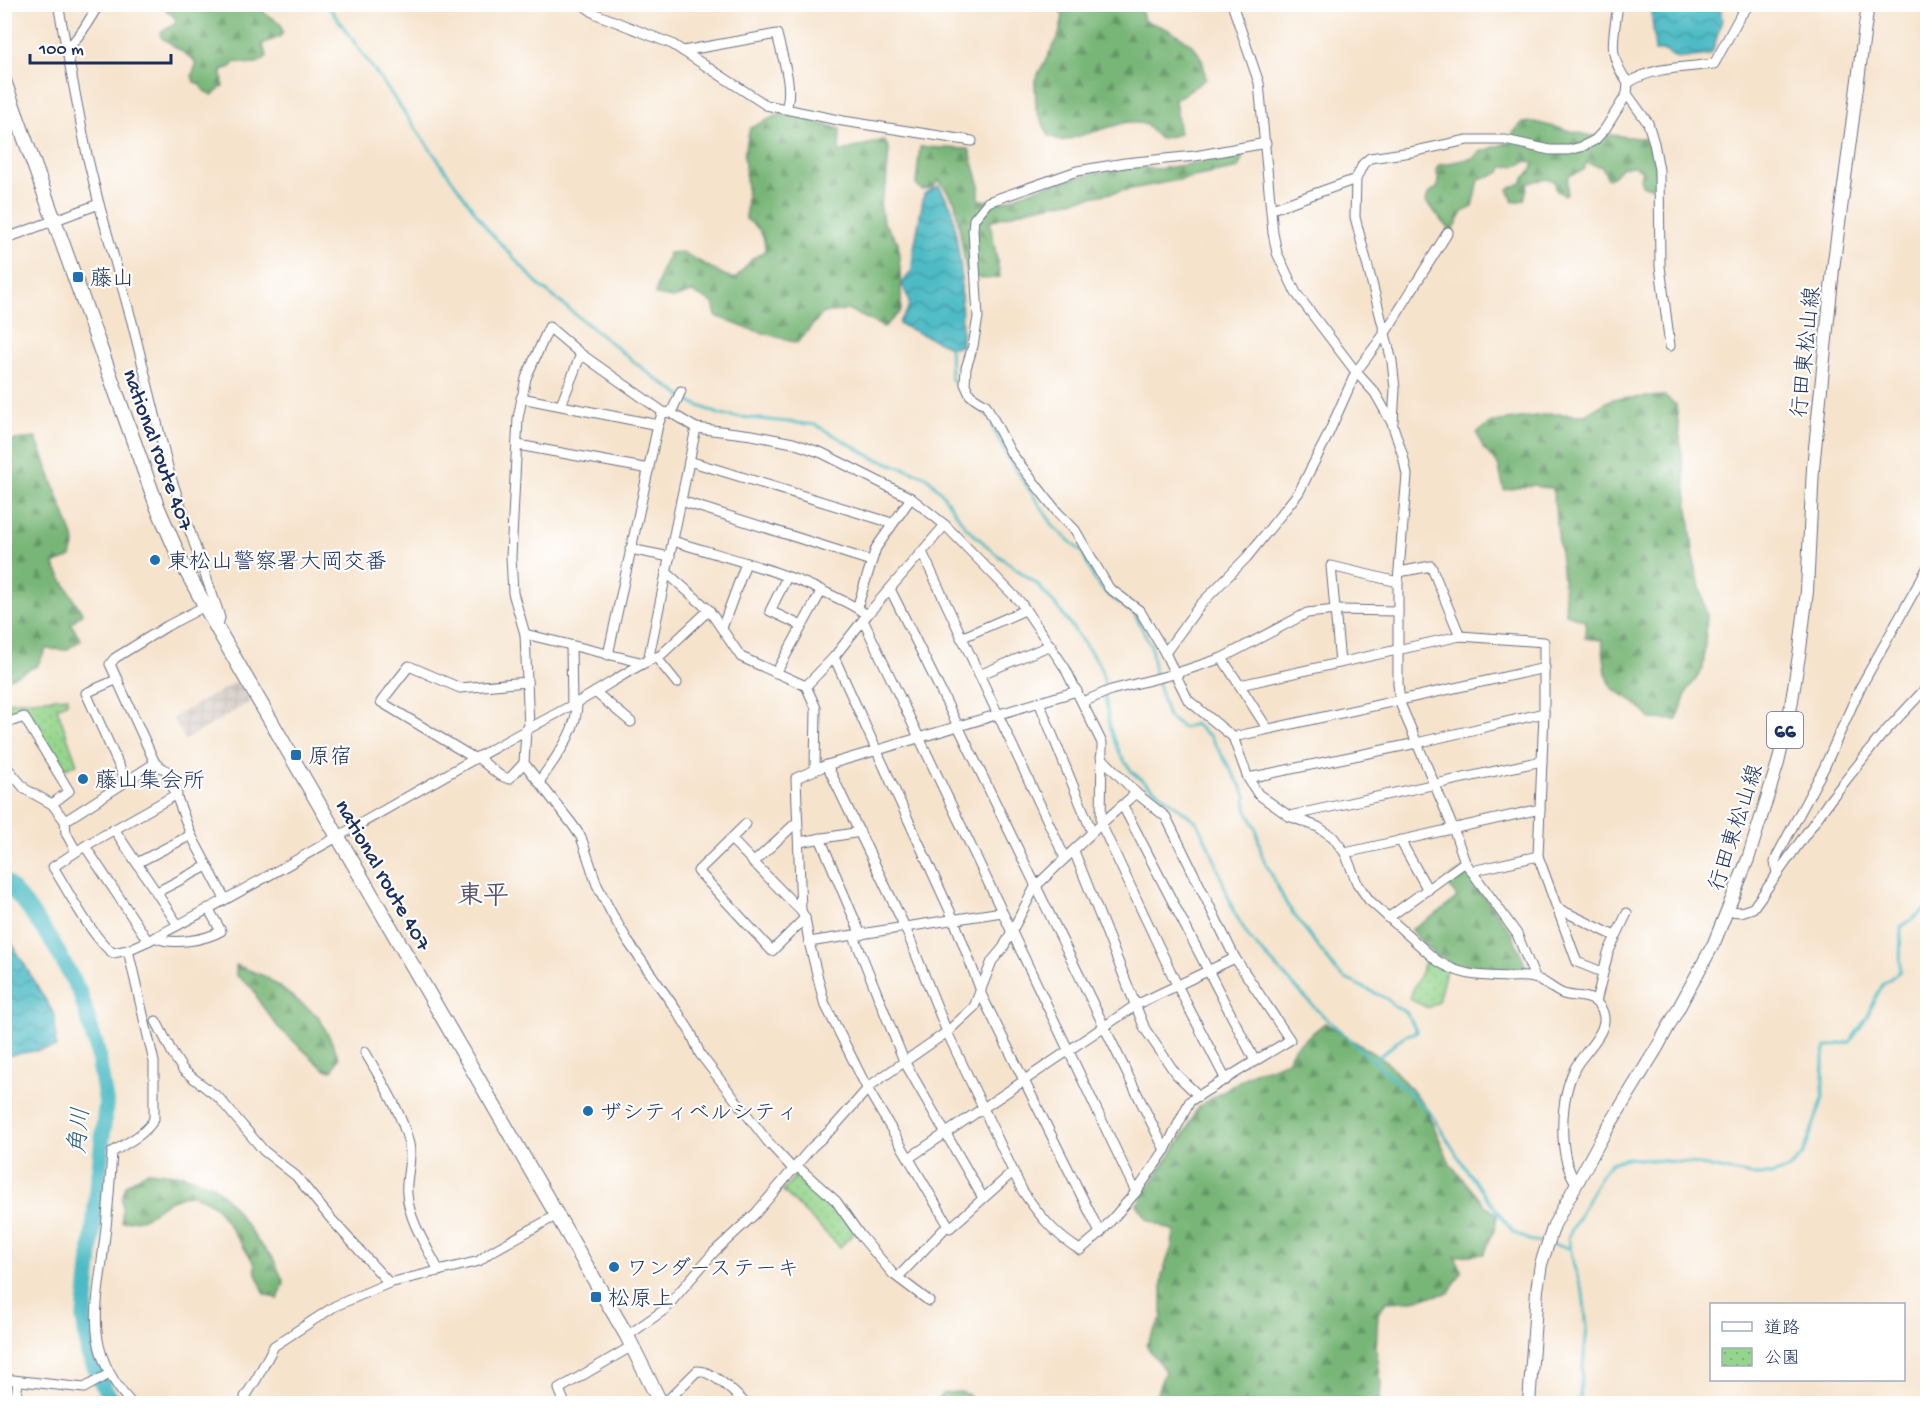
<svg xmlns="http://www.w3.org/2000/svg" width="1932" height="1408" viewBox="0 0 1932 1408" font-family="'Gochi Hand','Klee One',sans-serif">
<style>
.industrial{fill:url(#industrial-grid)}
.forest{fill:url(#forest-firs);stroke:#4a726a;stroke-width:1.5}
.park{fill:url(#park-dots);stroke:#588274;stroke-width:1.5}
.water{fill:url(#water-waves);stroke:#347592;stroke-width:1.5}
.lines{fill:none;stroke-linecap:round;stroke-linejoin:round}
.stream{stroke:#4dbbc5;stroke-width:3}
.river{stroke:#4dbbc5;stroke-width:16}
.minor-casing{stroke:#686e84;stroke-width:11}
.major-casing{stroke:#686e84;stroke-width:14}
.highway-casing{stroke:#686e84;stroke-width:16}
.minor{stroke:#fff;stroke-width:9}
.major{stroke:#fff;stroke-width:12}
.highway{stroke:#fff;stroke-width:14}
.poi-dot{fill:#1f6fb2;stroke:#fff;stroke-width:2}
.labels{text-anchor:middle;stroke-width:4.5;stroke-linejoin:round;paint-order:stroke}
.shield{fill:#fff;stroke:#5f6d8e;stroke-width:1.5}
.shield-label{font-size:21px;font-weight:bold;fill:#1b2f5e}
.poi-label{font-size:22px;fill:#1b2f5e;stroke:#fff;text-anchor:start}
.street-label{font-size:22px;fill:#1b2f5e;stroke:#fff}
.water-label{font-size:24px;font-style:italic;fill:#2c6082;stroke:#fff}
.quarter-label{font-size:26px;font-weight:bold;fill:#5b536c;stroke:#fff}
</style>
<defs>
<pattern id="industrial-grid" width="8" height="8" patternUnits="userSpaceOnUse" patternTransform="scale(1.5)"><rect width="8" height="8" fill="#cdc2b9"/><path d="M0 4h8M4 0v8" fill="none" stroke="#afa7a1"/></pattern>
<pattern id="forest-firs" width="22" height="20" patternUnits="userSpaceOnUse" patternTransform="scale(1.5)"><rect width="22" height="20" fill="#78b677"/><path d="M5 1l3.5 6h-7zM16 11l3.5 6h-7z" fill="#629465"/></pattern>
<pattern id="park-dots" width="8" height="8" patternUnits="userSpaceOnUse" patternTransform="scale(1.5)"><rect width="8" height="8" fill="#95d58b"/><path d="M2 2h.1M6 6h.1" fill="none" stroke="#80b77a" stroke-width="1.8" stroke-linecap="round"/></pattern>
<pattern id="water-waves" width="16" height="10" patternUnits="userSpaceOnUse" patternTransform="scale(1.5)"><rect width="16" height="10" fill="#4dbbc5"/><path d="M0 5q4-4 8 0t8 0" fill="none" stroke="#3f98a3"/></pattern>
</defs>
<rect width="100%" height="100%" fill="#fff"/>
<filter id="ink" filterUnits="userSpaceOnUse"><feTurbulence type="fractalNoise" baseFrequency=".0167" numOctaves="2"/><feDisplacementMap in="SourceGraphic" scale="12" xChannelSelector="R" yChannelSelector="G"/><feConvolveMatrix kernelMatrix="1 2 1 2 8 2 1 2 1" color-interpolation-filters="sRGB"/></filter>
<filter id="wash" filterUnits="userSpaceOnUse"><feTurbulence type="fractalNoise" baseFrequency=".008" numOctaves="4" result="noise"/><feDisplacementMap in="SourceGraphic" scale="24" xChannelSelector="R" yChannelSelector="G"/><feGaussianBlur stdDeviation="1.35" result="paint"/><feColorMatrix in="noise" values="0 0 0 0 0 0 0 0 0 0 0 0 0 0 0 0 0 1.4 0 .05"/><feComposite in="paint" operator="in"/></filter>
<g filter="url(#wash)">
<rect width="100%" height="100%" fill="#f6e3cc"/>
<!-- industrial -->
<polygon class="industrial" points="238,681 250,702 185,740 172,718"/>
<!-- forest -->
<g class="forest">
<path d="M161 5H265L264 13 281 24 283 32 280 37 262 44 267 56C259 66 247 64 236 62L231 67 222 70 223 86 212 95C206 92 202 91 200 84L194 82 192 75 196 65 194 60 161 37V32L175 24 176 19Z"/>
<path d="M1058 5H1140L1144 21C1163 26 1191 38 1200 56 1204 62 1204 72 1206 79L1175 100 1180 134 1160 139 1145 124 1127 122 1062 141 1049 136 1036 109 1035 80 1059 35 1063 16Z"/>
<path d="M784 112 840 129 839 152 884 140 889 149 886 185 880 203 883 222 898 242 901 287V311L884 327 849 310 823 313 797 343 743 327 716 316 713 303 692 292 673 298 655 295 660 275 669 253 682 252 724 275 735 279 752 259 765 251C765 233 760 229 746 219L747 189 744 155 750 128Z"/>
<path d="M1534 122 1592 136 1611 135 1648 139C1659 151 1656 172 1656 187L1642 185 1640 178 1642 170 1634 166 1622 167 1614 176 1608 179 1602 167 1586 163 1584 170 1568 176 1567 193 1564 195 1556 190 1555 181C1546 177 1537 181 1528 183L1524 200 1513 202 1508 189 1522 183 1525 177 1531 172 1534 163 1528 161 1519 165 1504 167 1499 173 1479 179 1473 207 1464 211 1452 232 1426 202 1428 194 1438 187 1439 180 1436 170 1439 165 1473 158 1480 152 1510 142 1512 134 1522 123Z"/>
<polygon points="920,147 969,149 979,183 979,200 1002,202 1038,188 1087,175 1133,167 1160,169 1243,155 1239,168 1029,209 990,221 1000,277 987,279 967,275 955,202 939,180 933,187 922,190 916,185"/>
<path d="M1665 396 1676 405 1695 567 1707 616 1703 669 1687 691 1677 720 1651 719 1634 702 1612 688 1606 673 1602 640 1585 638 1586 621 1566 614C1563 571 1557 530 1553 488L1538 487 1535 485 1504 490 1498 464 1483 448 1477 433 1493 422 1550 414 1585 415 1612 399Z"/>
<polygon points="36,438 75,542 71,557 53,564 82,613 71,624 81,640 66,650 46,649 37,666 5,680 5,449 13,440"/>
<path d="M1464 869 1512 933 1528 972C1502 978 1465 973 1442 959 1430 952 1420 940 1411 930L1444 909 1457 897 1446 881Z"/>
<polygon points="236,965 266,977 318,1016 331,1040 339,1058 332,1071 323,1068 278,1027 260,1003 253,989 236,975"/>
<polygon points="1325,1023 1387,1062 1423,1103 1451,1165 1484,1204 1497,1215 1495,1228 1484,1254 1455,1256 1462,1271 1449,1293 1406,1301 1386,1302 1378,1313 1376,1349 1381,1380 1380,1403 1153,1403 1165,1371 1146,1345 1162,1318 1162,1275 1172,1246 1174,1231 1148,1220 1137,1204 1185,1133 1198,1107 1257,1070 1271,1068 1287,1061 1294,1048"/>
<polygon points="148,1171 183,1175 213,1185 232,1205 259,1243 273,1258 284,1283 278,1299 265,1294 256,1274 255,1264 217,1208 206,1200 194,1195 182,1196 169,1201 145,1218 122,1222 122,1198 126,1185"/>
<polygon points="961,1392 969,1395 978,1403 934,1403 944,1393"/>
</g>
<!-- park -->
<g class="park">
<polygon points="68,697 67,702 57,708 77,764 60,771 26,713 10,717 6,702"/>
<polygon points="1426,961 1446,970 1438,1002 1428,1008 1409,999"/>
<polygon points="797,1173 832,1206 855,1232 840,1247 783,1191"/>
</g>
<!-- water -->
<g class="water">
<polygon points="1720,5 1722,20 1712,53 1708,55 1677,59 1665,51 1655,51 1652,17 1653,5"/>
<path d="M939 186 952 208 961 269 962 346 950 347 899 324 900 320C914 306 909 300 902 284L912 270 913 254 924 194Z"/>
<polygon points="11,942 55,1016 56,1047 5,1056 5,943"/>
</g>
<g class="lines">
<!-- stream -->
<g class="stream">
<polyline points="327,4 488,230 540,286 647,372 690,402 721,415 816,425 874,458 926,476 941,492 965,526 996,554 1037,584 1058,608 1099,664 1103,676 1105,689"/>
<polyline points="950,345 951,378 966,396"/>
<polyline points="973,402 988,417"/>
<polyline points="992,425 1008,458 1055,528 1082,552 1095,581 1108,595 1134,613 1151,646 1155,674 1168,717 1184,728 1194,724 1211,737 1246,795 1246,809 1256,828 1262,856 1287,905 1337,972 1344,978 1387,999 1395,1007 1406,1012 1417,1032 1404,1036 1374,1061"/>
<polyline points="1105,696 1110,729 1121,756 1133,773 1197,822 1212,853 1234,912 1250,939 1318,1011 1429,1111 1468,1172 1513,1232 1529,1240 1544,1243"/>
<polyline points="1551,1245 1570,1248"/>
<polyline points="1579,1404 1587,1328 1583,1293 1574,1266 1568,1237 1601,1175 1611,1163 1626,1158 1691,1163 1751,1175 1771,1175 1787,1170 1803,1155 1823,1098 1823,1058 1826,1047 1850,1042 1868,1016 1871,1006 1883,984 1900,971 1901,927 1928,908"/>
</g>
<!-- river -->
<polyline class="river" points="4,880 25,904 53,943 80,993 97,1049 106,1102 84,1320 88,1353 105,1390 115,1404"/>
</g>
</g>
<g filter="url(#ink)">
<g class="lines">
<!-- minor casing -->
<g class="minor-casing">
<g id="minor">
<polyline points="58,4 87,155 99,204 132,322 170,475 217,608 220,618 217,628"/>
<polyline points="582,4 596,14 672,44 766,105 843,121 972,141"/>
<polyline points="1232,4 1259,83 1273,233 1277,253 1296,293 1356,372 1375,393 1392,423 1403,456 1407,475 1398,582 1398,683 1400,703 1453,828 1465,862 1517,934 1535,978"/>
<polyline points="67,50 83,30 99,4"/>
<path d="M683 51 777 34C782 58 794 86 786 109"/>
<path d="M1628 83C1654 66 1685 68 1714 64L1740 16 1750 4"/>
<polyline points="1627,94 1648,123 1654,143 1659,170 1660,266 1670,346"/>
<polyline points="1272,209 1356,179"/>
<polyline points="4,239 99,204"/>
<polyline points="521,398 658,425 663,412"/>
<polyline points="561,405 581,354"/>
<polyline points="671,413 681,391"/>
<path d="M1393 422 1395 389 1392 361 1355 217 1356 179 1363 164 1370 158 1411 152 1467 140H1505L1550 150H1569L1581 147 1595 140 1605 129 1627 94 1628 83C1606 53 1614 39 1618 4"/>
<polyline points="518,445 649,469"/>
<polyline points="689,461 892,523"/>
<polyline points="681,501 871,561"/>
<path d="M673 541C727 558 784 571 835 597 846 602 857 607 867 615"/>
<polyline points="630,549 670,557"/>
<polyline points="922,552 1065,858"/>
<polyline points="1399,572 1431,566 1460,636"/>
<polyline points="667,573 709,610 741,657 806,686 816,708 815,769"/>
<polyline points="787,577 770,611 802,626"/>
<path d="M890 589C984 775 1072 964 1165 1150"/>
<polyline points="205,606 167,626 115,658 110,664 155,763 167,771 191,835 225,899"/>
<polyline points="857,608 876,548 911,498"/>
<polyline points="863,620 1136,1192"/>
<polyline points="722,628 746,563"/>
<polyline points="525,634 644,663"/>
<polyline points="961,638 1025,610"/>
<polyline points="571,646 572,705"/>
<polyline points="1165,653 1200,605 1247,557 1299,492 1326,439 1356,372 1385,333 1448,232"/>
<polyline points="608,655 658,425"/>
<polyline points="656,657 677,683"/>
<polyline points="834,657 954,920 981,991"/>
<polyline points="1222,658 1307,613 1336,610 1398,611"/>
<polyline points="648,661 661,655 709,610"/>
<polyline points="1340,663 1331,566 1398,582"/>
<path d="M1545 668 1233 737 1248 778 1258 794 1289 816 1318 827 1333 837 1345 853 1357 883 1369 900 1436 960C1462 977 1481 976 1510 977 1518 977 1526 976 1533 978 1543 979 1552 989 1561 993 1571 998 1586 994 1596 1002 1598 1004 1603 1011 1603 1013 1610 1031 1582 1054 1575 1068 1560 1098 1557 1155 1576 1183"/>
<polyline points="776,673 822,590"/>
<polyline points="979,675 1051,645"/>
<polyline points="118,679 86,693 126,781"/>
<polyline points="1240,685 1460,636 1544,642 1544,713 1538,856 1577,962 1602,972"/>
<polyline points="806,686 834,657 867,615 945,525"/>
<polyline points="595,692 631,722"/>
<polyline points="1039,702 1092,832"/>
<polyline points="1083,702 1111,690 1174,674 1222,658 1267,728"/>
<polyline points="4,724 24,717 69,791 52,804"/>
<polyline points="529,728 525,634 513,593 511,557 518,418 526,378 549,327 581,354 663,412 671,413 696,428 752,435 793,443 822,453 911,498 945,525 1021,603 1065,668 1102,743 1101,824 1035,887 1003,948 992,961 974,1007 947,1032 871,1085 833,1128 812,1147 756,1213 714,1252 664,1310 627,1336"/>
<polyline points="526,730 524,763 572,824 581,837 597,885 612,914 629,943 677,1011 691,1033 700,1054 768,1142 794,1170"/>
<polyline points="1233,737 1188,700 1165,653 1140,611 1109,588 1075,530 1058,513 1011,453 986,405 970,395 965,384 966,368 973,346 978,317 973,230 974,219 988,202 1077,171 1125,163 1195,156 1266,143"/>
<polyline points="477,757 499,775 509,779 524,763"/>
<polyline points="1101,757 1136,793 1166,817 1235,958 1290,1040 1255,1061"/>
<polyline points="474,758 381,702 409,666 460,688 527,682"/>
<polyline points="4,764 25,789 52,804 65,821 66,833 76,851"/>
<path d="M827 765 905 927 947 1032 1022 1190C1038 1214 1055 1235 1080 1250L1100 1233 1136 1192 1165 1150 1190 1101 1255 1061 1123 806"/>
<polyline points="1248,778 1417,743 1544,713"/>
<path d="M539 782C555 758 578 732 577 702"/>
<polyline points="1136,793 1101,824 1177,985 1226,1080"/>
<path d="M177 794 85 846 53 867C67 889 93 939 113 953L128 950 148 941C293 866 433 779 578 702 602 689 624 673 648 661L696 428"/>
<polyline points="1289,816 1542,761"/>
<polyline points="65,821 155,763"/>
<polyline points="746,824 698,871 772,951 805,918"/>
<polyline points="114,829 178,925"/>
<polyline points="820,838 861,935"/>
<polyline points="731,839 801,911"/>
<polyline points="1400,840 1428,890"/>
<polyline points="799,842 860,832"/>
<polyline points="85,846 148,941"/>
<polyline points="1074,851 1145,1029 1176,1074 1199,1096"/>
<polyline points="1345,853 1540,809"/>
<polyline points="137,863 191,835"/>
<polyline points="753,863 797,822"/>
<polyline points="1472,871 1538,856"/>
<polyline points="1777,874 1775,862 1778,854 1824,768 1860,688 1928,567"/>
<polyline points="157,892 207,866"/>
<polyline points="1557,908 1615,936"/>
<polyline points="1728,911 1741,912 1753,908 1830,800 1881,736 1928,686"/>
<polyline points="1388,918 1465,862"/>
<polyline points="854,936 904,1061 983,1198"/>
<path d="M155 937C171 946 206 940 221 931L208 908"/>
<polyline points="809,942 1002,912"/>
<path d="M128 950 154 1062V1119C146 1134 127 1143 112 1152 110 1183 108 1214 104 1244 97 1310 82 1349 132 1404"/>
<polyline points="980,992 1100,1233"/>
<polyline points="1596,1002 1608,953 1627,913"/>
<polyline points="156,1021 174,1056 183,1070 219,1098 264,1151 296,1176 332,1220 389,1283"/>
<path d="M365 1052C382 1081 401 1111 409 1144 413 1160 405 1178 407 1194 409 1221 427 1247 439 1271"/>
<polyline points="909,1158 1136,1005 1235,958"/>
<polyline points="797,1166 836,1201 860,1235 893,1274 929,1301"/>
<polyline points="1013,1172 950,1228 867,1088 824,1002 809,942 805,918 801,911 796,778 827,765 1077,691"/>
<polyline points="898,1277 948,1225"/>
<polyline points="4,1379 84,1388 109,1374"/>
<polyline points="245,1397 257,1378 274,1346 335,1306 389,1283 479,1261 489,1253 557,1215"/>
<polyline points="15,1404 18,1382"/>
<polyline points="565,1404 559,1389 632,1346"/>
<path d="M664 1404 697 1371C712 1370 735 1393 746 1404"/>
<polyline points="1920,1404 1928,1395"/>
</g>
</g>
<!-- major casing -->
<g class="major-casing">
<polyline id="major" points="1529,1404 1537,1290 1541,1264 1554,1225 1601,1139 1658,1046 1714,943 1748,859 1778,763 1791,706 1800,649 1807,591 1813,468 1833,269 1868,4"/>
</g>
<!-- highway casing -->
<g class="highway-casing">
<polyline id="highway" points="4,81 157,506 181,561 217,628 627,1336 661,1404"/>
</g>
<!-- minor -->
<use href="#minor" class="minor"/>
<!-- major -->
<use href="#major" class="major"/>
<!-- highway -->
<use href="#highway" class="highway"/>
</g>
</g>
<!-- markers -->
<g class="poi-dot">
<rect x="72" y="271" width="12" height="12" rx="3"/>
<circle cx="155" cy="560" r="6"/>
<rect x="290" y="749" width="12" height="12" rx="3"/>
<circle cx="83" cy="779" r="6"/>
<circle cx="588" cy="1111" r="6"/>
<circle cx="614" cy="1267" r="6"/>
<rect x="590" y="1291" width="12" height="12" rx="3"/>
</g>
<g class="labels">
<!-- shield labels -->
<rect class="shield" x="1767" y="712" width="36" height="36" rx="4.5"/>
<g class="shield-label">
<text x="1785" y="737">66</text>
</g>
<!-- poi labels -->
<g class="poi-label">
<text x="90" y="285">藤山</text>
<text x="167" y="568">東松山警察署大岡交番</text>
<text x="308" y="763">原宿</text>
<text x="95" y="787">藤山集会所</text>
<text x="600" y="1119">ザシティベルシティ</text>
<text x="626" y="1275">ワンダーステーキ</text>
<text x="608" y="1305">松原上</text>
</g>
<!-- street labels -->
<g class="street-label">
<text transform="translate(1804 352) rotate(-84)" y="8">行田東松山線</text>
<text transform="translate(160 449) rotate(70)" y="8">national route 407</text>
<text transform="translate(1734 827) rotate(-72)" y="8">行田東松山線</text>
<text transform="translate(385 874) rotate(60)" y="8">national route 407</text>
</g>
<!-- water labels -->
<g class="water-label">
<text transform="translate(78 1131) rotate(-85)" y="8">角川</text>
</g>
<!-- quarter labels -->
<g class="quarter-label">
<text x="483" y="903">東平</text>
</g>
</g>
<!-- margin -->
<rect width="1932" height="1408" fill="none" stroke="#fff" stroke-width="24"/>
<!-- legend -->
<rect x="1710" y="1303" width="195" height="78" fill="#ffffff" stroke="#a4acbf" stroke-width="1.5"/>
<rect x="1722" y="1322" width="30" height="9" fill="#ffffff" stroke="#a4acbf" stroke-width="1.5"/>
<text x="1764" y="1333" font-size="18" fill="#1b2f5e">道路</text>
<rect x="1722" y="1348" width="30" height="18" fill="url(#park-dots)" stroke="#a4acbf" stroke-width="1.5"/>
<text x="1764" y="1363" font-size="18" fill="#1b2f5e">公園</text>
<!-- scale -->
<path d="M30 54v9h141v-9" fill="none" stroke="#1b2f5e" stroke-width="3"/>
<text x="39" y="54" font-size="18" fill="#1b2f5e" stroke="#ffffff" stroke-width="4.5" paint-order="stroke">100 m</text>
</svg>
